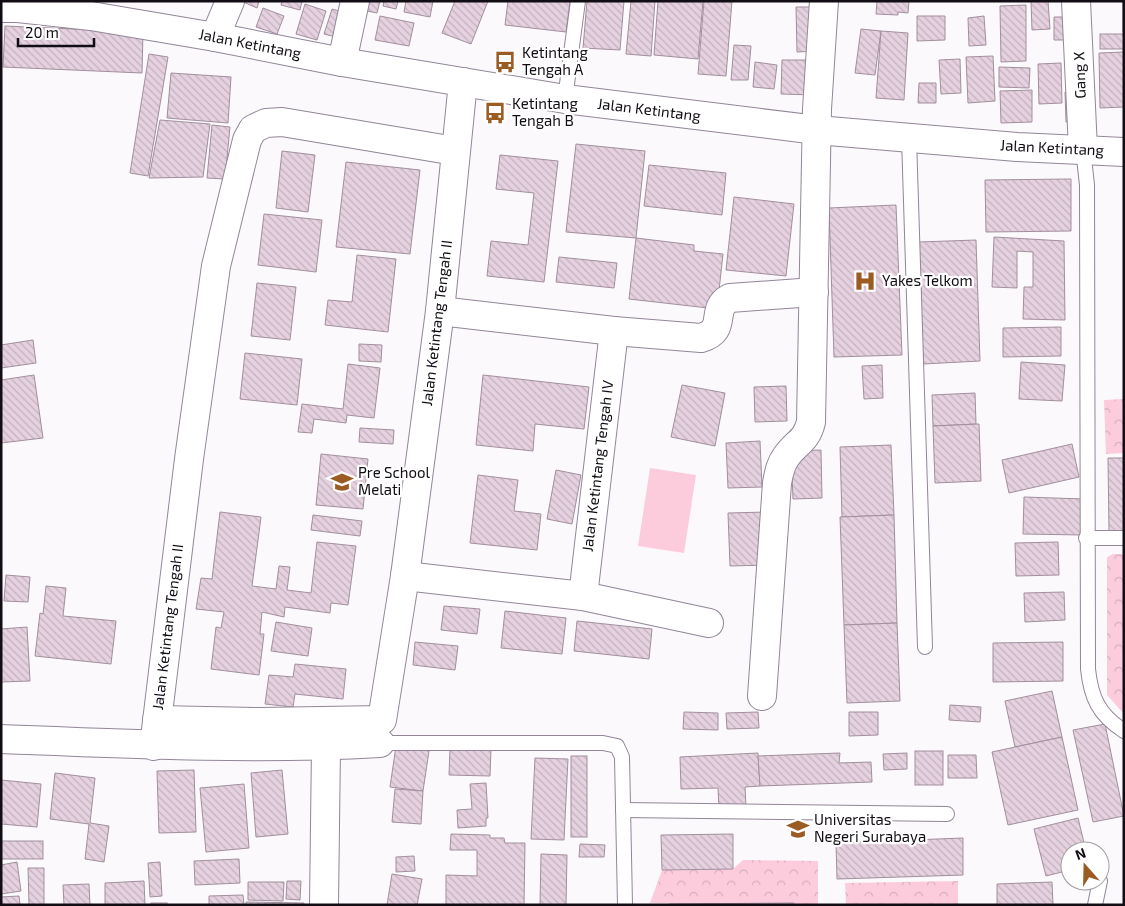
<svg xmlns="http://www.w3.org/2000/svg" width="1125" height="906" viewBox="0 0 1125 906" font-family="'Exo 2',sans-serif">
<style>
.forest{fill:url(#forest-crowns)}
.garden{fill:#fcccdc}
.building{fill:url(#building-back-hatch);stroke:#a28f9d}
.lines{fill:none;stroke-linecap:round;stroke-linejoin:round}
.service-casing{stroke:#928698;stroke-width:16}
.minor-casing{stroke:#928698;stroke-width:30}
.tertiary-casing{stroke:#928698;stroke-width:30}
.service{stroke:#fff;stroke-width:14}
.minor{stroke:#fff;stroke-width:28}
.tertiary{stroke:#fff;stroke-width:28}
.labels{text-anchor:middle;stroke-width:4.5;stroke-linejoin:round;paint-order:stroke}
.street-label{font-size:15px;fill:#120d14;stroke:#fff}
.poi-label{font-size:15px;fill:#120d14;stroke:#fff;text-anchor:start}
</style>
<defs>
<pattern id="forest-crowns" width="20" height="18" patternUnits="userSpaceOnUse" patternTransform="scale(1.25)"><rect width="20" height="18" fill="#fcccdc"/><path d="M2 6a3 3 0 1 1 6 0M12 15a3 3 0 1 1 6 0" fill="none" stroke="#d7aebc"/></pattern>
<pattern id="building-back-hatch" width="6" height="6" patternUnits="userSpaceOnUse" patternTransform="scale(1.25)"><rect width="6" height="6" fill="#e5d1df"/><path d="M-1 5l2 2M0 0l6 6M5-1l2 2" fill="none" stroke="#c3b2be"/></pattern>
</defs>
<rect width="100%" height="100%" fill="#fbf9fc"/>
<!-- forest -->
<g class="forest">
<polygon points="1124,399 1124,453 1106,454 1104,400"/>
<polygon points="1113,554 1124,554 1124,714 1107,695 1107,557"/>
<polygon points="743,860 818,861 818,905 650,903 662,870 733,869"/>
<polygon points="958,881 958,905 846,905 845,883"/>
</g>
<!-- garden -->
<polygon class="garden" points="650,468 696,475 684,553 638,546"/>
<!-- building -->
<g class="building">
<polygon points="241,1 259,1 257,8"/>
<polygon points="282,1 302,1 300,10 281,5"/>
<polygon points="360,1 380,1 377,13 358,9"/>
<polygon points="384,1 398,1 396,9 383,6"/>
<polygon points="406,1 433,1 430,17 404,12"/>
<polygon points="455,1 488,1 471,44 442,33"/>
<polygon points="508,1 570,1 566,32 505,25"/>
<polygon points="587,1 624,1 620,50 583,48"/>
<polygon points="631,1 655,1 651,56 626,54"/>
<polygon points="658,1 703,1 698,59 654,55"/>
<polygon points="704,1 732,1 726,76 698,74"/>
<polygon points="877,1 909,1 908,13 898,12 898,15 876,14"/>
<polygon points="1031,1 1048,1 1050,29 1032,30"/>
<rect x="1123" y="2" width="1" height="29"/>
<polygon points="305,4 326,11 317,40 296,34"/>
<polygon points="1026,5 1026,61 1001,62 1000,6"/>
<polygon points="796,7 816,7 817,51 797,52"/>
<polygon points="263,8 284,16 277,34 256,27"/>
<polygon points="332,9 343,12 336,37 324,34"/>
<polygon points="380,16 414,23 409,46 375,40"/>
<polygon points="917,16 945,16 945,40 917,41"/>
<polygon points="984,16 986,45 969,46 968,18"/>
<polygon points="1054,17 1071,17 1070,40 1054,40"/>
<polygon points="5,26 143,32 142,73 3,67"/>
<polygon points="861,29 881,31 875,75 855,73"/>
<polygon points="881,31 908,33 904,100 876,98"/>
<rect x="1100" y="34" width="24" height="15"/>
<polygon points="734,45 751,46 748,80 731,80"/>
<polygon points="1124,52 1124,107 1100,108 1099,53"/>
<polygon points="149,54 168,57 148,176 130,173"/>
<polygon points="993,56 995,101 968,103 966,57"/>
<polygon points="960,59 961,93 941,94 939,60"/>
<polygon points="782,60 813,60 813,95 781,94"/>
<polygon points="755,62 777,65 774,89 753,87"/>
<polygon points="1061,63 1062,103 1039,104 1038,64"/>
<polygon points="999,67 1030,68 1029,88 999,87"/>
<polygon points="171,73 231,77 228,123 167,118"/>
<polygon points="919,83 936,83 936,103 918,103"/>
<polygon points="1032,90 1032,122 1001,123 1000,91"/>
<polygon points="1065,92 1074,92 1074,122 1066,122"/>
<polygon points="160,120 210,124 203,177 149,178"/>
<polygon points="212,125 230,127 225,179 207,178"/>
<polygon points="576,144 645,151 636,238 566,232"/>
<polygon points="282,151 315,155 308,212 276,208"/>
<polygon points="500,155 558,161 544,282 487,276 491,241 528,245 534,193 496,189"/>
<polygon points="346,162 420,170 410,254 336,247"/>
<polygon points="649,165 726,173 722,215 644,206"/>
<polygon points="1071,179 1071,231 986,232 985,180"/>
<polygon points="734,197 794,204 786,276 726,270"/>
<polygon points="896,205 902,355 834,357 829,208"/>
<polygon points="264,214 322,220 316,272 258,265"/>
<polygon points="994,237 1064,241 1065,320 1023,319 1024,287 1033,287 1033,252 1017,251 1017,288 992,287"/>
<polygon points="636,238 694,245 694,251 723,254 717,309 629,299"/>
<polygon points="976,240 980,361 923,364 919,242"/>
<polygon points="357,255 396,259 388,332 325,325 328,300 352,302"/>
<polygon points="559,257 617,263 614,288 556,282"/>
<polygon points="257,283 296,287 290,340 251,336"/>
<polygon points="1061,327 1061,356 1003,357 1003,328"/>
<polygon points="33,340 36,363 1,368 1,345"/>
<polygon points="359,344 382,345 381,362 359,361"/>
<polygon points="245,353 302,359 297,405 240,399"/>
<polygon points="1021,362 1065,365 1062,401 1019,399"/>
<polygon points="348,364 380,368 374,418 347,415 346,423 314,419 312,433 298,432 302,404 343,409"/>
<polygon points="882,365 883,398 864,399 862,366"/>
<polygon points="34,375 43,438 1,443 1,380"/>
<polygon points="483,375 589,387 584,429 535,424 533,451 476,445"/>
<polygon points="682,385 725,393 715,446 671,437"/>
<polygon points="786,386 787,421 755,422 754,387"/>
<polygon points="975,393 976,424 933,426 932,395"/>
<polygon points="979,424 981,481 935,483 933,426"/>
<polygon points="360,428 394,430 393,444 359,442"/>
<polygon points="760,441 762,487 728,488 726,443"/>
<polygon points="1072,444 1079,477 1009,493 1002,460"/>
<polygon points="891,445 894,515 842,517 840,447"/>
<polygon points="821,450 822,498 793,499 791,451"/>
<polygon points="321,454 368,459 363,509 316,505"/>
<polygon points="1108,458 1124,458 1124,531 1109,531"/>
<polygon points="556,470 581,475 572,524 547,519"/>
<polygon points="478,475 518,480 514,511 541,514 537,550 470,543"/>
<polygon points="1024,497 1084,499 1083,535 1023,534"/>
<polygon points="220,512 261,517 252,586 276,589 279,566 290,567 287,590 311,593 317,542 356,546 348,605 331,603 330,613 285,607 284,617 262,612 260,634 264,634 259,675 211,669 216,627 221,628 224,612 196,609 201,578 212,579"/>
<polygon points="768,512 770,565 730,566 728,513"/>
<polygon points="313,515 362,521 360,536 311,530"/>
<polygon points="894,515 897,623 844,625 840,517"/>
<polygon points="1058,542 1059,575 1016,576 1015,543"/>
<polygon points="6,575 30,577 28,602 4,601"/>
<polygon points="46,586 66,588 63,616 116,621 111,664 35,656 40,613 43,614"/>
<polygon points="1064,592 1065,620 1025,622 1024,593"/>
<polygon points="444,606 480,609 477,634 441,630"/>
<polygon points="505,611 566,618 562,654 501,648"/>
<polygon points="577,621 652,629 649,659 574,651"/>
<polygon points="276,622 312,628 308,656 271,651"/>
<polygon points="897,623 900,701 847,703 844,625"/>
<polygon points="27,627 30,681 1,682 1,629"/>
<polygon points="415,642 458,646 455,670 413,665"/>
<polygon points="1063,642 1063,681 993,682 993,643"/>
<polygon points="295,664 346,669 343,699 295,694 293,707 265,704 269,675 293,677"/>
<polygon points="1052,691 1062,737 1015,747 1005,701"/>
<polygon points="950,705 981,707 980,722 949,720"/>
<polygon points="684,712 718,713 718,730 683,729"/>
<polygon points="758,712 759,728 727,729 726,713"/>
<polygon points="849,712 878,712 878,735 849,736"/>
<polygon points="1105,724 1124,816 1093,822 1073,730"/>
<polygon points="1062,737 1078,810 1008,825 992,752"/>
<polygon points="396,746 429,751 423,791 390,787"/>
<polygon points="450,749 491,749 490,776 449,775"/>
<rect x="915" y="751" width="28" height="34"/>
<polygon points="758,753 760,786 745,787 746,807 719,809 718,788 681,789 680,757"/>
<polygon points="840,753 839,763 871,762 872,782 760,786 758,756"/>
<polygon points="907,753 907,769 884,770 883,754"/>
<polygon points="948,755 976,755 977,778 948,778"/>
<rect x="571" y="756" width="16" height="81"/>
<polygon points="535,758 568,759 564,840 531,839"/>
<polygon points="194,770 196,832 159,833 157,771"/>
<polygon points="282,770 288,834 256,837 251,773"/>
<polygon points="55,773 95,778 90,823 109,826 104,862 85,859 89,824 50,819"/>
<polygon points="1,780 41,784 37,827 1,824"/>
<polygon points="486,783 488,818 486,818 486,826 458,828 457,810 472,809 470,784"/>
<polygon points="244,784 249,848 206,852 200,788"/>
<polygon points="395,789 423,791 421,824 392,822"/>
<polygon points="1078,818 1086,851 1070,851 1070,870 1046,876 1034,829"/>
<polygon points="451,834 490,835 490,838 504,838 505,843 525,843 524,905 446,905 446,875 477,876 477,850 450,850"/>
<polygon points="733,834 733,869 662,870 661,835"/>
<polygon points="963,838 963,875 837,879 836,843"/>
<rect x="1" y="841" width="42" height="18"/>
<polygon points="580,844 605,845 604,857 579,857"/>
<polygon points="541,854 567,855 566,905 540,905"/>
<polygon points="414,856 415,871 396,872 396,857"/>
<polygon points="239,859 240,883 195,885 194,861"/>
<polygon points="17,862 21,891 1,894 1,865"/>
<polygon points="160,862 162,896 150,897 148,863"/>
<polygon points="28,868 44,868 44,905 29,905"/>
<polygon points="392,874 422,879 417,905 387,905"/>
<polygon points="144,881 145,905 105,905 105,883"/>
<polygon points="287,881 301,881 300,900 286,899"/>
<polygon points="248,882 284,882 283,901 248,900"/>
<polygon points="1052,882 1053,905 997,905 997,884"/>
<polygon points="89,884 90,905 64,905 63,885"/>
<polygon points="243,895 244,905 209,905 209,896"/>
<polygon points="19,896 20,905 1,905 1,897"/>
<polygon points="246,902 304,903 304,905 246,905"/>
<rect x="151" y="903" width="16" height="2"/>
<polygon points="794,903 794,905 669,905 669,904"/>
</g>
<g class="lines">
<!-- service casing -->
<g class="service-casing">
<g id="service">
<polyline points="565,99 578,1"/>
<polyline points="909,138 925,647"/>
<path d="M1083 149 1087 185 1088 669C1091 698 1099 715 1124 731"/>
<polyline points="1086,538 1124,538"/>
<polyline points="380,743 603,743 617,746 622,757 625,905"/>
<polyline points="623,810 947,814"/>
<polyline points="1095,905 1100,881"/>
</g>
</g>
<!-- minor casing -->
<g class="minor-casing">
<g id="minor">
<polyline points="1076,1 1083,149"/>
<polyline points="215,37 230,1"/>
<polyline points="342,62 355,1"/>
<path d="M440 311 614 331 701 338C729 330 709 309 730 298L814 292"/>
<polyline points="405,576 583,596 709,623"/>
<polyline points="583,596 614,331"/>
<path d="M762 696 777 483C779 473 780 465 786 457 796 442 806 442 811 422L817 109 824 1"/>
<polyline points="157,720 260,722 382,720 405,576 440,311 463,82"/>
<path d="M1 739C127 744 254 750 380 743"/>
<polyline points="154,746 189,459 216,266 247,140 253,129 266,123 282,122 455,151"/>
<polyline points="324,905 326,746"/>
</g>
</g>
<!-- tertiary casing -->
<g class="tertiary-casing">
<polyline id="tertiary" points="1,8 18,8 91,16 215,37 342,62 565,99 817,130 1017,147 1124,152"/>
</g>
<!-- service -->
<use href="#service" class="service"/>
<!-- minor -->
<use href="#minor" class="minor"/>
<!-- tertiary -->
<use href="#tertiary" class="tertiary"/>
</g>
<!-- icons -->
<defs>
<g id="bus-bare" transform="scale(1.725)"><path d="M-5-6H5V4H4V6H2V4H-2V6H-4V4H-5ZM-3.5-4V0h7V-4ZM-3.5 1.2v1.5H-2V1.2ZM2 1.2v1.5H3.5V1.2Z" fill="#9b5c24" stroke="#fff" stroke-width="2.5" paint-order="stroke"/></g>
<g id="hospital-bare" transform="scale(1.725)"><path d="M-5-5h3v3.5h4V-5h3V5h-3V1.5h-4V5h-3Z" fill="#9b5c24" stroke="#fff" stroke-width="2.5" paint-order="stroke"/></g>
<g id="school-bare" transform="scale(1.725)"><path d="M0-5L7-2L0 1L-7-2ZM-4 1L0 2.5L4 1V4Q0 6-4 4Z" fill="#9b5c24" stroke="#fff" stroke-width="2.5" paint-order="stroke"/></g>
<g id="university-bare" transform="scale(1.725)"><path d="M0-5L7-2L0 1L-7-2ZM-4 1L0 2.5L4 1V4Q0 6-4 4Z" fill="#9b5c24" stroke="#fff" stroke-width="2.5" paint-order="stroke"/></g>
</defs>
<g fill-rule="evenodd">
<use href="#bus-bare" x="505" y="62"/>
<use href="#bus-bare" x="495" y="113"/>
<use href="#hospital-bare" x="865" y="281"/>
<use href="#school-bare" x="342" y="482"/>
<use href="#university-bare" x="798" y="829"/>
</g>
<g class="labels">
<!-- street labels -->
<g class="street-label">
<text transform="translate(250 44) rotate(11)" y="5">Jalan Ketintang</text>
<text transform="translate(1080 75) rotate(-92)" y="5">Gang X</text>
<text transform="translate(649 110) rotate(7)" y="5">Jalan Ketintang</text>
<text transform="translate(1052 148) rotate(3)" y="5">Jalan Ketintang</text>
<text transform="translate(437 323) rotate(-83)" y="5">Jalan Ketintang Tengah II</text>
<text transform="translate(598 466) rotate(-83)" y="5">Jalan Ketintang Tengah IV</text>
<text transform="translate(168 627) rotate(-83)" y="5">Jalan Ketintang Tengah II</text>
</g>
<!-- poi labels -->
<g class="poi-label">
<text x="522" y="58">Ketintang<tspan x="522" dy="17">Tengah A</tspan></text>
<text x="512" y="109">Ketintang<tspan x="512" dy="17">Tengah B</tspan></text>
<text x="882" y="286">Yakes Telkom</text>
<text x="358" y="478">Pre School<tspan x="358" dy="17">Melati</tspan></text>
<text x="814" y="825">Universitas<tspan x="814" dy="17">Negeri Surabaya</tspan></text>
</g>
</g>
<!-- border -->
<rect width="1125" height="906" fill="none" stroke="#120d14" stroke-width="5"/>
<!-- north arrow -->
<g transform="translate(1085 866) rotate(340)"><circle r="24" fill="#ffffff" stroke="#a09ea1"/>
<path d="M0-4L9 19L0 12L-9 19Z" fill="#9b5c24"/>
<text y="-8" font-size="14" font-weight="bold" text-anchor="middle" fill="#120d14">N</text>
</g>
<!-- scale -->
<path d="M18 38v8h76v-8" fill="none" stroke="#120d14" stroke-width="2.5"/>
<text x="25" y="38" font-size="15" fill="#120d14" stroke="#ffffff" stroke-width="4" paint-order="stroke">20 m</text>
</svg>
